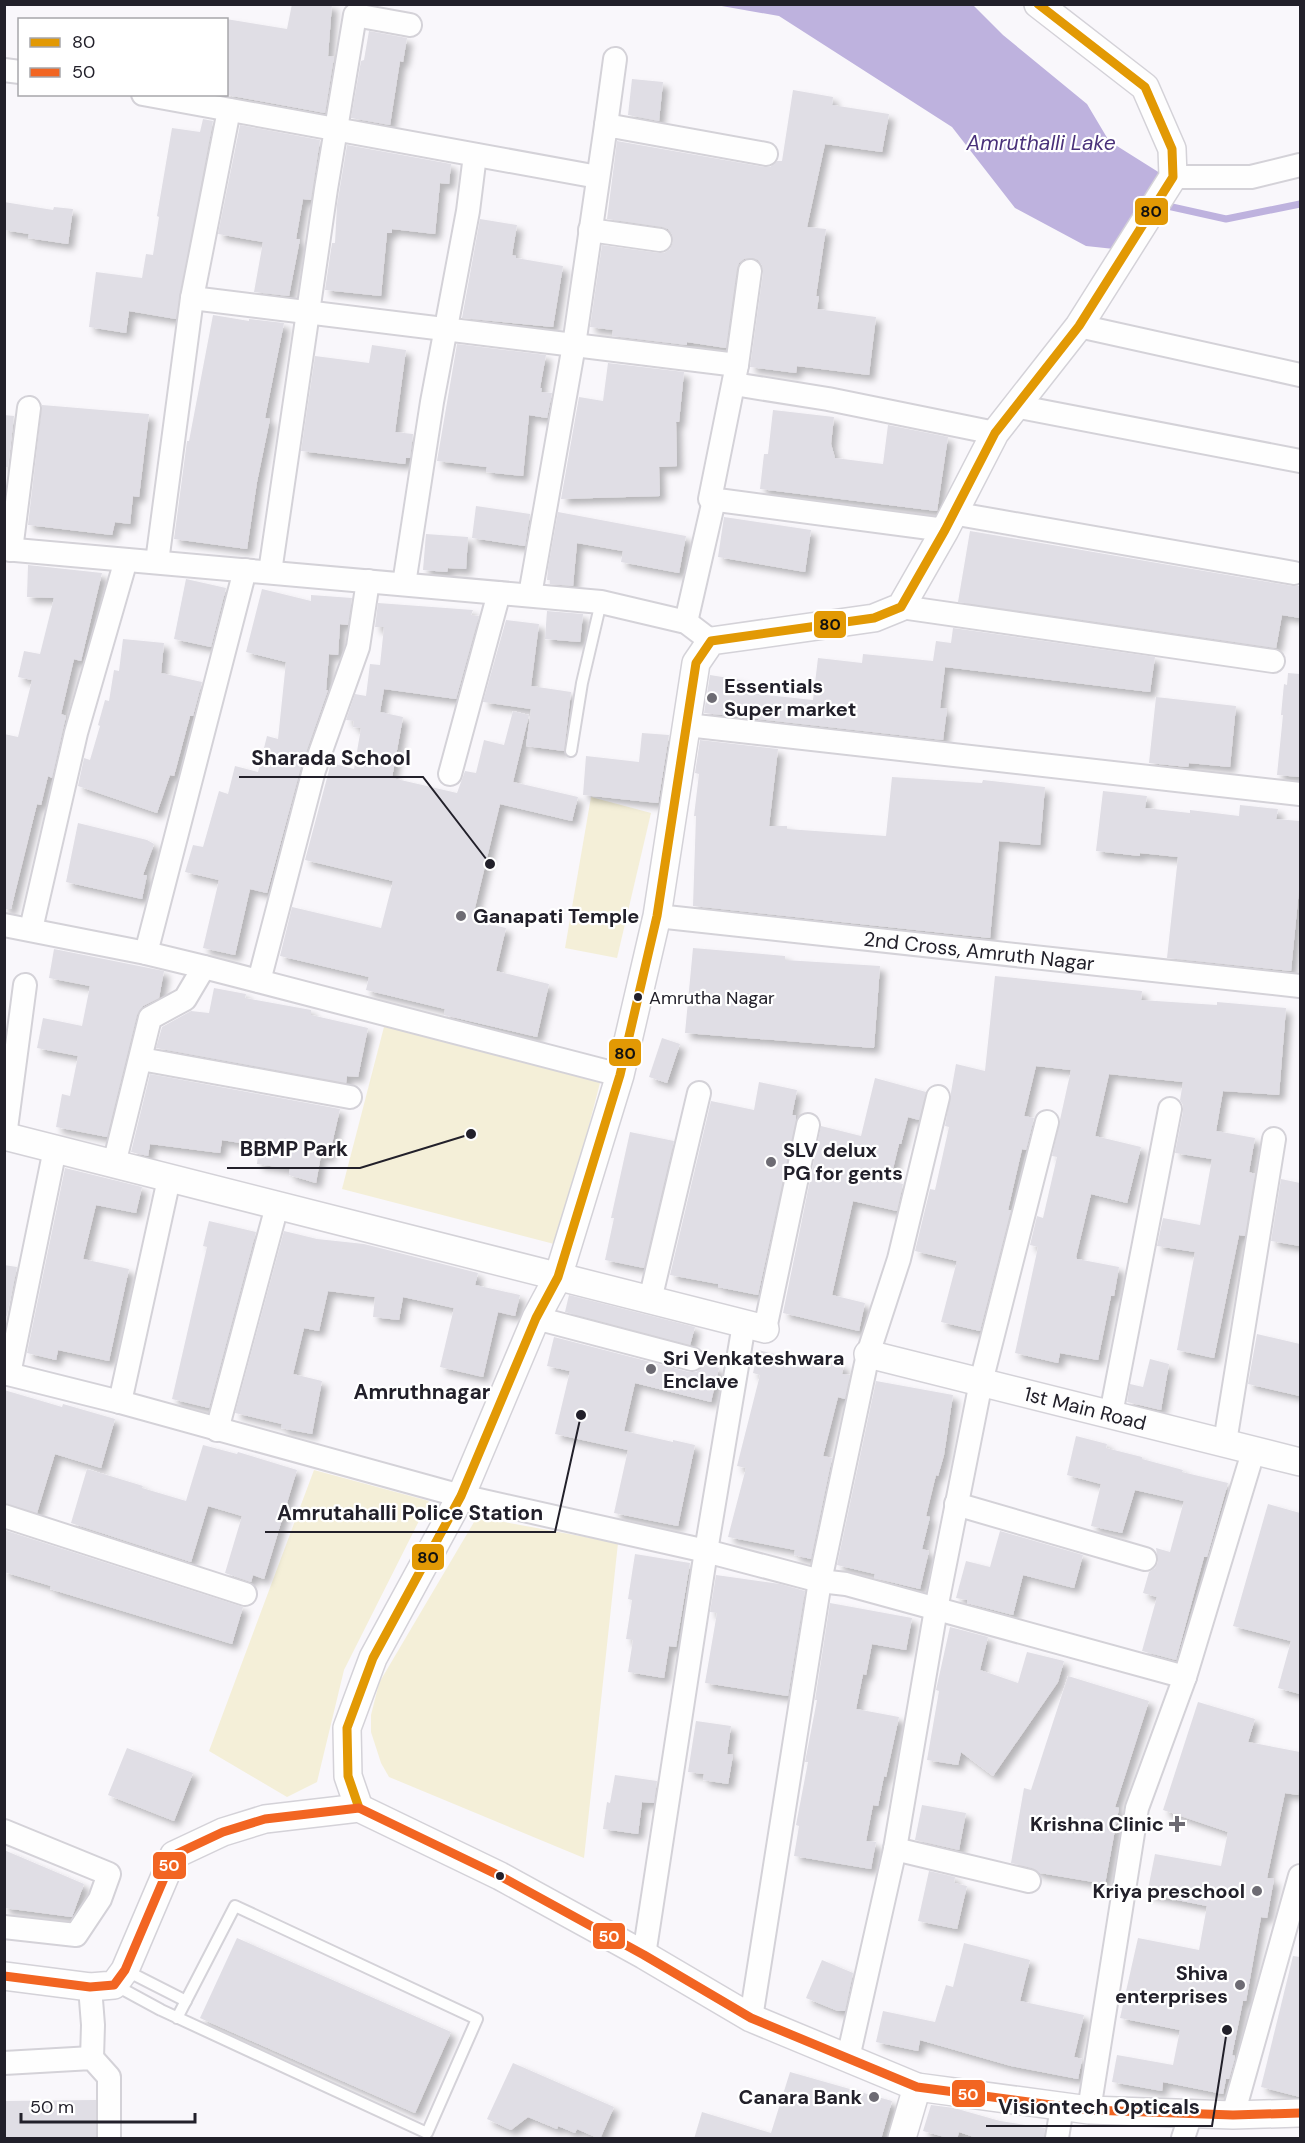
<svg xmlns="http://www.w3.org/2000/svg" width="1305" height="2143" viewBox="0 0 1305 2143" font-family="'DM Sans',sans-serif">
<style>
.green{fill:#f4efd8}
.water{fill:#beb2de}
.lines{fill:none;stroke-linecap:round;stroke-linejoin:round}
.stream{stroke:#beb2de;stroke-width:7}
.building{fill:#e0dee5;filter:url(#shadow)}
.service-casing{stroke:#d4d2d8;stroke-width:14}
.minor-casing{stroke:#d4d2d8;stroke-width:26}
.tertiary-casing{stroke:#d4d2d8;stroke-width:30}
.service{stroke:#fefefe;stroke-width:10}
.minor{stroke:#fefefe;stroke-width:22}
.tertiary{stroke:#fefefe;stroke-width:27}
.bus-1-casing{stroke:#fff;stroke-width:14}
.bus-2-casing{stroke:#fff;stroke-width:14}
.bus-1{stroke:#e29904;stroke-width:9}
.bus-2{stroke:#f26522;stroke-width:9}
.poi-dot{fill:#6d6b73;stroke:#fff;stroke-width:2}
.bus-dot{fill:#22202a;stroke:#fff;stroke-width:2}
.labels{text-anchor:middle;stroke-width:4.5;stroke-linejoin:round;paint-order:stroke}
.bus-label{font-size:18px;fill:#22202a;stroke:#fff;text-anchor:start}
.poi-label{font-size:20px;font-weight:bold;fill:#22202a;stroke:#fff;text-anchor:start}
.street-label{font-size:20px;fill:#22202a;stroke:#fff}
.water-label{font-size:21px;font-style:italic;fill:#49317a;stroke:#fff}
.neighbourhood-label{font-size:21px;font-weight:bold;fill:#22202a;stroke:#fff}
.leader{fill:none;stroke:#22202a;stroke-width:2}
.callout-dot{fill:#22202a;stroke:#fff;stroke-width:2}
.callout-label{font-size:21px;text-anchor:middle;font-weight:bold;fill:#22202a;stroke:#fff;stroke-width:4.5;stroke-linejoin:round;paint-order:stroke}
.line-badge{stroke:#fff;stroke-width:2}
.badge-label{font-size:16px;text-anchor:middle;font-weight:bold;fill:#fff}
.pale-badge-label{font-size:16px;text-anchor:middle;font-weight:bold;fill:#111}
</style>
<defs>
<filter id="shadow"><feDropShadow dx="5.5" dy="5.5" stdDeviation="3" flood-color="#0004"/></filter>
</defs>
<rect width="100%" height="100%" fill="#f9f7fb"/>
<!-- green -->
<g class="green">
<polygon points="591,797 651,813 617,958 565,948"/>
<polygon points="385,1023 601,1079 558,1245 342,1189"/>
<polygon points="314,1470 429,1501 344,1670 317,1782 287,1797 209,1751"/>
<polygon points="477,1517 618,1543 584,1858 389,1777 381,1763 371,1732 371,1715 379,1683"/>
</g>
<!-- water -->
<polygon class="water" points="716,5 973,5 1003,35 1087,104 1109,141 1179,185 1133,251 1086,246 1015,208 952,127 779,16"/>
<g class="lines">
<!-- stream -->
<polyline class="stream" points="1163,205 1226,219 1300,204"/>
</g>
<!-- building -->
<g class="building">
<polygon points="292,4 332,4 328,56 334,57 325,113 221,94 226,94 226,19 287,29"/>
<polygon points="369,31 407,38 403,62 400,61 390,125 351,118 361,61 364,60"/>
<polygon points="632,79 663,82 659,121 628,115"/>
<polygon points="793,90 833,97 832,105 889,114 882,152 825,144 807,227 826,229 816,296 819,296 817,309 876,317 869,375 797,366 796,373 750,367 763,273 762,265 758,260 752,258 744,259 739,263 737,269 726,348 687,342 687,345 612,336 613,330 590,327 602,245 659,253 664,253 670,249 673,242 672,234 668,229 662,227 607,219 617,141 764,167 770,167 777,161 782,161"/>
<polygon points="203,119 213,121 176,319 129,311 126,333 89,327 96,272 142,278 146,254 153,255 159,217 157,216 172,128 200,132"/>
<polygon points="240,125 320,140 311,200 303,199 296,239 300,239 289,296 254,292 263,242 218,234"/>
<polygon points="347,145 451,164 449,184 440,183 435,234 392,229 392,233 387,233 381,296 325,290 332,243 335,243 337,205"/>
<polygon points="4,202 53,210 54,207 73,209 68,244 28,238 29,234 4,230"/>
<polygon points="480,219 517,225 512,255 516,256 516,258 563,266 553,327 462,318"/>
<polygon points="213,315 249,321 249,319 284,323 265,418 270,419 257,482 247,549 174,539 187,441 189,441"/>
<polygon points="457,344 546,355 540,388 542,388 541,392 552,393 547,418 529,415 523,476 486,472 487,467 437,461"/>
<polygon points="372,345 406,350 395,432 413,434 410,458 406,458 405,464 301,451 315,356 369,363"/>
<polygon points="608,363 684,372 679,422 676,422 677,466 659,467 660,496 561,499 579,397 603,401"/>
<polygon points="42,405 149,414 139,497 133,496 130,524 115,522 112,535 28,525"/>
<polygon points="773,410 834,417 831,444 835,458 883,464 888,425 948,437 937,511 760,489 764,454 768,454"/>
<polygon points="4,415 14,416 8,467 4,467"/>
<polygon points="476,506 530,514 525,546 472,538"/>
<polygon points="558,512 686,536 679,573 621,562 623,551 577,543 573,586 550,584 550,580 547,580 548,568"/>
<polygon points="724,517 811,530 805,572 718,557"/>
<polygon points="970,531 1292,586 1300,586 1300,618 1282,615 1276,648 958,602"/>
<polygon points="426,534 468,537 466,569 448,568 447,572 423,570"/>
<polygon points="28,565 102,573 81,661 74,659 61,714 66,716 52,778 48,776 41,805 37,804 11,909 4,909 4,734 18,737 32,680 18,677 24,651 40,654 54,598 27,597"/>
<polygon points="186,579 226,588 211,647 174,639"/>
<polygon points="262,589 311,601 311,595 352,598 348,625 340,624 338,655 329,654 326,690 328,690 301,767 267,893 250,889 235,955 203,948 219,880 185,872 193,845 203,847 219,791 228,794 235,766 258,772 267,736 278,739 286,662 246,652"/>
<polygon points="378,603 473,610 471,615 479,616 456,699 384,689 380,712 403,717 392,778 457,793 465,771 476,773 484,740 504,745 513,711 529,715 513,782 578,797 572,821 500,804 472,920 506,928 496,971 549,984 537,1037 444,1015 445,1009 366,990 369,977 280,956 292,907 381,928 393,881 305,860 331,763 354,769 361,728 353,727 354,721 346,720 355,694 366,696 370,664 380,665 384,627 375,627"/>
<polygon points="547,611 583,614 580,642 545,639"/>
<polygon points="506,620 539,624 531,686 571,692 564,751 526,746 531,709 483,702"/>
<polygon points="953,628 1155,657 1150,692 945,667 940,708 947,709 943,740 704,713 710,675 741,680 739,692 813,700 818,658 862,663 863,654 933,661 936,641 951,643"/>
<polygon points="123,639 164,643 161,673 202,682 193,716 190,716 174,776 170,775 157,813 78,786 84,758 90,760 100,726 98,725 105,700 109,701 114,670 119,671"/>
<polygon points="1288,673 1300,674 1300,777 1277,775 1283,715 1281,715 1284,684 1287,685"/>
<polygon points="1156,697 1236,706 1230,767 1189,763 1188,767 1149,763"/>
<polygon points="642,733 669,735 658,803 583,795 586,756 639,762"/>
<polygon points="700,740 778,749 769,826 787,826 787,829 886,836 892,777 982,783 983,780 1045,787 1040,845 999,841 990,938 693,906 696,816 694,816 699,774 695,773"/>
<polygon points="1103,791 1147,796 1145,808 1190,813 1190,810 1239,816 1240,805 1278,809 1276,819 1300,821 1300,879 1291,971 1167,958 1178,857 1140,853 1140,856 1096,851"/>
<polygon points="78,823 147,840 154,844 143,875 147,875 142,899 66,882"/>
<polygon points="693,948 785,956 785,960 880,966 874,1048 685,1033"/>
<polygon points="54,949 164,971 159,998 143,1006 137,1015 107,1137 56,1127 62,1094 70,1096 78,1056 37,1048 43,1018 82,1026 90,986 49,978"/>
<polygon points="995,976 1142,991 1141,1000 1217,1005 1217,1002 1286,1008 1279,1095 1223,1091 1216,1131 1255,1138 1249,1172 1255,1174 1245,1236 1239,1235 1214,1358 1177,1350 1195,1252 1157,1246 1163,1218 1200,1225 1212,1159 1175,1153 1183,1112 1183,1105 1180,1100 1183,1082 1109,1074 1095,1136 1141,1147 1127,1203 1091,1194 1076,1257 1077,1259 1119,1267 1114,1296 1111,1296 1098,1360 1060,1353 1058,1363 1015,1353 1038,1247 1030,1245 1037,1216 1043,1218 1057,1157 1052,1156 1071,1070 1036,1066 1024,1116 1034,1118 1026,1150 1022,1149 1008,1210 1011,1210 980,1331 941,1322 957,1261 915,1251 930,1189 935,1190 949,1127 945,1126 956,1064 985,1071"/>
<polygon points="214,988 246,994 245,998 311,1010 311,1015 368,1028 358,1077 347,1076 346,1083 156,1048 162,1027 191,1011 209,1013"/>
<polygon points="662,1038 680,1044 667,1083 649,1077"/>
<polygon points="150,1074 340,1109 329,1157 321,1155 316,1183 289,1175 290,1169 257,1164 259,1146 222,1140 220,1153 150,1144 148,1156 131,1152"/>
<polygon points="875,1078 926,1092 919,1120 908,1117 901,1144 899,1144 890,1181 903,1184 897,1211 853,1201 832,1295 865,1303 859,1331 783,1313 821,1126 861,1136"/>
<polygon points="759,1082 797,1090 792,1115 796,1115 796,1121 758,1295 718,1287 718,1284 670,1275 711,1101 754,1110"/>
<polygon points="630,1132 674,1141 644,1268 605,1260 614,1218 611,1218"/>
<polygon points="65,1168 142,1187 136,1213 96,1205 83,1259 129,1269 109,1361 58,1350 56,1360 27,1353"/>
<polygon points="1281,1179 1300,1183 1300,1246 1271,1241"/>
<polygon points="209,1221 256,1232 209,1408 172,1399 207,1247 203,1246"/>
<polygon points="284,1231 317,1239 364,1244 478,1273 475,1285 520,1295 515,1316 498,1312 483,1377 440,1367 454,1308 403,1297 399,1320 373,1317 375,1297 328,1291 319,1331 304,1328 293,1374 322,1381 312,1434 281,1428 282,1424 235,1413"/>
<polygon points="4,1265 17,1267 7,1316 4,1315"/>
<polygon points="569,1295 695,1327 690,1345 565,1312"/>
<polygon points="1257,1334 1300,1344 1300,1396 1248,1384"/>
<polygon points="554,1337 689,1372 696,1372 704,1364 719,1368 711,1402 635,1383 624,1431 673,1442 673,1440 695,1445 678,1526 614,1513 628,1450 555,1434 570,1371 547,1366"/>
<polygon points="758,1350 821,1365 822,1360 844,1365 842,1374 850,1375 845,1399 838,1397 823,1456 832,1458 811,1559 794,1555 795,1550 728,1537 746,1468 737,1466 760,1375 753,1373"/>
<polygon points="1150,1359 1169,1364 1161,1410 1127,1402 1130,1384 1143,1387"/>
<polygon points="876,1381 953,1395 944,1455 938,1476 936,1475 926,1516 930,1517 922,1549 929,1551 920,1589 874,1578 875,1574 837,1565"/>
<polygon points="4,1390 62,1407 63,1404 115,1419 101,1468 55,1454 37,1513 4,1503"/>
<polygon points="1076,1436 1107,1444 1106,1448 1142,1457 1142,1459 1183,1470 1182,1472 1228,1483 1207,1557 1204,1557 1176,1660 1142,1651 1157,1597 1143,1593 1149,1572 1155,1568 1158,1562 1156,1548 1170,1552 1184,1501 1135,1490 1122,1533 1091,1526 1101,1484 1067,1475"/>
<polygon points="203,1445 237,1454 238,1452 297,1470 264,1579 253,1575 251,1582 225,1573 242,1516 208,1506 191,1562 71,1523 87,1469 143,1486 142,1488 186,1501"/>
<polygon points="1268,1504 1300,1513 1300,1694 1278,1688 1291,1641 1233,1626"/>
<polygon points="4,1530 243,1607 232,1644 50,1589 51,1586 4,1572"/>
<polygon points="1000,1531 1083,1555 1074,1588 1023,1575 1013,1615 967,1603 967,1600 956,1598 966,1561 990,1567"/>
<polygon points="635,1554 690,1563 676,1647 669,1646 664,1678 628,1672 633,1640 626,1639 632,1600 628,1599"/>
<polygon points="716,1575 780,1584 805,1591 788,1696 705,1683 717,1613 710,1612"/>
<polygon points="830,1603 912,1618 906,1650 872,1644 866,1675 863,1674 856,1709 899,1717 886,1777 884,1776 878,1806 873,1805 866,1841 876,1842 871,1869 794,1856 799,1826 796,1825 808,1762 805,1762 817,1700 815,1700"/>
<polygon points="950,1627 988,1637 980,1670 1018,1683 1027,1652 1064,1661 1058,1682 993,1776 961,1752 958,1765 927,1760 939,1691 936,1690"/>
<polygon points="1068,1676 1149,1701 1115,1807 1119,1808 1105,1884 1040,1873 1032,1868 1011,1863 1024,1788 1031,1790"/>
<polygon points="1198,1702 1255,1719 1248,1742 1300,1752 1300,1783 1298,1795 1285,1793 1267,1878 1274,1879 1267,1918 1261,1917 1246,2001 1243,2001 1232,2055 1235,2056 1234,2061 1229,2079 1226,2079 1223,2094 1163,2082 1162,2091 1112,2082 1117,2055 1173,2065 1180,2030 1120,2018 1138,1938 1199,1950 1207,1906 1147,1894 1155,1854 1221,1866 1228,1832 1163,1810"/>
<polygon points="696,1721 731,1726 727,1754 733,1755 728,1784 703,1780 704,1774 688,1772"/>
<polygon points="127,1748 193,1773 174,1821 108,1795"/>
<polygon points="615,1775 657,1781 654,1803 642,1802 638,1834 603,1829 607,1802 610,1803"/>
<polygon points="922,1805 966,1813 959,1850 915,1840"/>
<polygon points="4,1850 84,1884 72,1917 4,1908"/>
<polygon points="929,1871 955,1877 954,1883 967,1886 957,1929 918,1921"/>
<polygon points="237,1938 451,2032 415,2113 200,2018"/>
<polygon points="964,1943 1030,1960 1020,2001 1084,2015 1074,2057 1082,2059 1078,2079 1011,2066 920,2040 918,2051 876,2042 883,2011 935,2022 946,1985 953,1987"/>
<polygon points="1293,1956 1300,1957 1300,2097 1261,2087"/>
<polygon points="822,1960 853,1973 845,2011 838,2011 806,1998"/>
<polygon points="513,2063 614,2107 600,2139 577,2129 575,2133 558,2126 557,2129 528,2117 511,2130 487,2119"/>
<polygon points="790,2072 892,2101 881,2139 694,2139 702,2112 771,2133"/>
<polygon points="96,2100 96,2139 4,2139 4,2101"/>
<polygon points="931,2105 954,2108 1000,2121 1045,2128 1044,2139 980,2139 959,2132 957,2139 952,2139 923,2131"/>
</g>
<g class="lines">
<!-- service casing -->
<g class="service-casing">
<g id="service">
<polyline points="571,751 582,683 601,602"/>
<polyline points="125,1970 186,2001"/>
<polyline points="115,1985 161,2010 427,2133 477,2019 235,1906 177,2018"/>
</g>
</g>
<!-- minor casing -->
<g class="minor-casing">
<g id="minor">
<polyline points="4,70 20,72"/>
<polyline points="143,94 598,177"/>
<polyline points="606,125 615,59"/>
<polyline points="1173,177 1251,177 1300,165"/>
<polyline points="590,230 660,240"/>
<polyline points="750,271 737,365 710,499 945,530"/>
<polyline points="192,298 737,365"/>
<polyline points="1079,326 1300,375"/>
<polyline points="734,384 828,399 995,433"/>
<polyline points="1015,406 1300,461"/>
<polyline points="952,513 1294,573"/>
<polyline points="4,549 601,602 686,622 711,641"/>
<polyline points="11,550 29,408"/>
<polyline points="157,562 192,298 229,110"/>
<polyline points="270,572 326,189 355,15 410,25"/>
<polyline points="404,584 432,402 468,211 475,155"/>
<polyline points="530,595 574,345 606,125 766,154"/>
<polyline points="901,607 1273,661"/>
<polyline points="686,622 714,500"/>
<polyline points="687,725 1300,794"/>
<polyline points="450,774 499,593"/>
<path id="s1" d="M657 916 1300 986"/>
<polyline points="4,925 146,953 204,967 620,1075"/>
<polyline points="31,929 76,733 126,560"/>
<polyline points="146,953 245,570"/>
<polyline points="259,981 314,770 358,647 368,581"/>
<polyline points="141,1059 350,1097"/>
<polyline points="5,1136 25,985"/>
<polyline points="114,1164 150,1018 185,999 204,967"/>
<polyline points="650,1300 699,1093"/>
<polyline points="536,1318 692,1359"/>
<polyline points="765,1329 808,1125"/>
<polyline points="4,1373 120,1402 461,1496 706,1551 820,1581 846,1584 1185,1677"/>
<polyline points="9,1374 55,1149"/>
<polyline points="120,1402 169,1179"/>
<polyline points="1111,1414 1170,1109"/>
<polyline points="217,1430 277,1206"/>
<polyline points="1225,1442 1274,1139"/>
<polyline points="956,1504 1145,1559"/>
<polyline points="4,1516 245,1594"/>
<polyline points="4,1831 109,1874 100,1899 76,1935 4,1927"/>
<polyline points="895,1849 1029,1881"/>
<polyline points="644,1955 706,1551 744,1324"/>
<polyline points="90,1987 93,2025 92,2058"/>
<polyline points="751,2018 820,1581 868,1354 899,1259 938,1097"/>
<polyline points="848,2058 895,1849 936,1609 981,1382 1047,1122"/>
<polyline points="4,2063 92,2058 109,2077 109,2138"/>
<polyline points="1089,2110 1137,1808 1185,1677 1254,1449"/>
<polyline points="1233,2115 1300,1876"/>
<polyline points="1057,2138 1062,2107"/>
<polyline points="1183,2138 1191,2114"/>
</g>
</g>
<!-- tertiary casing -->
<g class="tertiary-casing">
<g id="tertiary">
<polyline points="4,1136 765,1329"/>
<path id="s2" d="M868 1354 1300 1462"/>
<polyline points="359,1808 348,1776 347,1728 373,1658 461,1496 536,1318 558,1277 620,1075 657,916 696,663 711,641 874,618 901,607 945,530 995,433 1079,326 1173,177 1172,149 1145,87 1038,4"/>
<polyline points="4,1976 90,1987 114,1985 125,1970 174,1855 223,1832 265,1819 359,1808 500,1876 644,1955 751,2018 917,2087 1089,2110 1233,2115 1300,2113"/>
<polyline points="902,2138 917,2087"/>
</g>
</g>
<!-- service -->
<use href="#service" class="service"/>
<!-- minor -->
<use href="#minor" class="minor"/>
<!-- tertiary -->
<use href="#tertiary" class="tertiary"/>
<!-- bus-1 casing -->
<g class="bus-1-casing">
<polyline id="bus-1" points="359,1808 348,1776 347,1728 373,1658 461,1496 536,1318 558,1277 620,1075 657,916 696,663 711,641 874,618 901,607 945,530 995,433 1079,326 1173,177 1172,149 1145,87 1038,4"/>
</g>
<!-- bus-2 casing -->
<g class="bus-2-casing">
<polyline id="bus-2" points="4,1976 90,1987 114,1985 125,1970 174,1855 223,1832 265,1819 359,1808 500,1876 644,1955 751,2018 917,2087 1089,2110 1233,2115 1300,2113"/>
</g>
<!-- bus-1 -->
<use href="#bus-1" class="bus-1"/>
<!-- bus-2 -->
<use href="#bus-2" class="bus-2"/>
</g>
<!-- markers -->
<g class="poi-dot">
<circle cx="712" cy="698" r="6"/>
<circle cx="461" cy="916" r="6"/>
<circle cx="771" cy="1162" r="6"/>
<circle cx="651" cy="1369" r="6"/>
<path d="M1174 1815h6v6h6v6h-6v6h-6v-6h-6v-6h6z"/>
<circle cx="1257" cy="1891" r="6"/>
<circle cx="1240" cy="1985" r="6"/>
<circle cx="874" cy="2097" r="6"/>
</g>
<g class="bus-dot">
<circle cx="638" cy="997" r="5"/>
<circle cx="500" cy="1876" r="5"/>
</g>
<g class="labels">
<!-- bus labels -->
<g class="bus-label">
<text x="649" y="1004">Amrutha Nagar</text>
</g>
<!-- poi labels -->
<g class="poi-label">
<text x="724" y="693">Essentials<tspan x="724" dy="23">Super market</tspan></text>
<text x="473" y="923">Ganapati Temple</text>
<text x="783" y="1157">SLV delux<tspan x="783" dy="23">PG for gents</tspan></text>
<text x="663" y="1365">Sri Venkateshwara<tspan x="663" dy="23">Enclave</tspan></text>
<text x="1164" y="1831" text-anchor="end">Krishna Clinic</text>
<text x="1245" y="1898" text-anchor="end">Kriya preschool</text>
<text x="1228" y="1980" text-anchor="end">Shiva<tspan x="1228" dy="23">enterprises</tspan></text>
<text x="862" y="2104" text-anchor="end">Canara Bank</text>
</g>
<!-- street labels -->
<g class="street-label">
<text dy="7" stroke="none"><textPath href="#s1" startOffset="324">2nd Cross, Amruth Nagar</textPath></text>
<text dy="7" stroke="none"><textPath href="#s2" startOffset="224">1st Main Road</textPath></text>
</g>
<!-- water labels -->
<g class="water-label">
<text x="1041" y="150">Amruthalli Lake</text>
</g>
<!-- neighbourhood labels -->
<g class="neighbourhood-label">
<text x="422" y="1399">Amruthnagar</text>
</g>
</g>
<!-- callouts -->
<path class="leader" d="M490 864L423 777H239M471 1134L360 1168H227M581 1415L555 1532H265M1227 2030L1212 2126H986"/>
<g class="callout-dot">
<circle cx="490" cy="864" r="6"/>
<circle cx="471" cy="1134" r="6"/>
<circle cx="581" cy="1415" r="6"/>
<circle cx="1227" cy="2030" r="6"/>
</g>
<g class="callout-label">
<text x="331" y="765">Sharada School</text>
<text x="294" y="1156">BBMP Park</text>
<text x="410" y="1520">Amrutahalli Police Station</text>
<text x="1099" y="2114">Visiontech Opticals</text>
</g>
<g class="line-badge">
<rect x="1134" y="197" width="35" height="29" rx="6" fill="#e29904"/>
<rect x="813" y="610" width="34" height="29" rx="6" fill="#e29904"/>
<rect x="608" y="1038" width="34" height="29" rx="6" fill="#e29904"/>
<rect x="411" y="1543" width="34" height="28" rx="6" fill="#e29904"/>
<rect x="152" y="1851" width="35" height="29" rx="6" fill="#f26522"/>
<rect x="592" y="1922" width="34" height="28" rx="6" fill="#f26522"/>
<rect x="951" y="2079" width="35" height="29" rx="6" fill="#f26522"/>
</g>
<g class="badge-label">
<text x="169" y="1871">50</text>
<text x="609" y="1942">50</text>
<text x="968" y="2100">50</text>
</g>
<g class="pale-badge-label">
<text x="1151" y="217">80</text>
<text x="830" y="630">80</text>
<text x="625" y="1059">80</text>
<text x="428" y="1563">80</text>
</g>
<!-- border -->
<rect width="1305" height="2143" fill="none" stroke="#22202a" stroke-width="12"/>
<!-- legend -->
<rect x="18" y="18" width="210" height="78" fill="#ffffff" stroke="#a7a6aa" stroke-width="1.5"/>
<rect x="30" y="38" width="30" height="9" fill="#e29904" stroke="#a7a6aa" stroke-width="1.5"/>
<text x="72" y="48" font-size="18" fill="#22202a">80</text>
<rect x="30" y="68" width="30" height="9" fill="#f26522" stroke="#a7a6aa" stroke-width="1.5"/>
<text x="72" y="78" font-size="18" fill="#22202a">50</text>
<!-- scale -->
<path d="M21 2113v9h174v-9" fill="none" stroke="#22202a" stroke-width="3"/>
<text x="30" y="2113" font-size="18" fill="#22202a" stroke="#ffffff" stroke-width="4.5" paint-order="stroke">50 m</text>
</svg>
